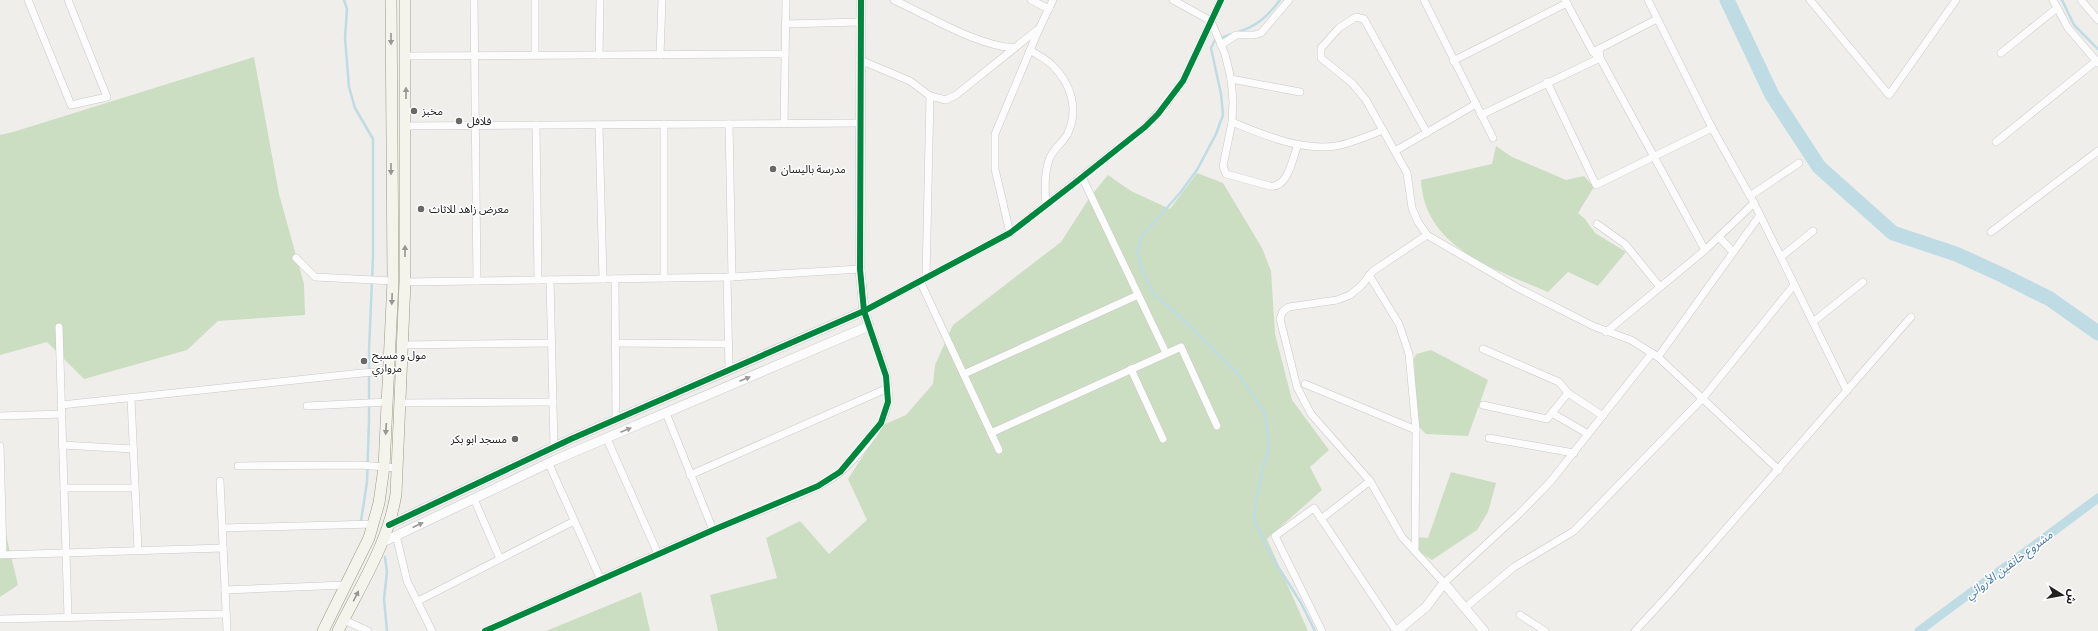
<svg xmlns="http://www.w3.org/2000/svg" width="2098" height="631" viewBox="0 0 2098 631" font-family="'PT Sans Narrow','Noto Sans Arabic',sans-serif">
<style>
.forest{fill:#cbdec1}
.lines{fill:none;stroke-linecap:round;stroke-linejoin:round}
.stream{stroke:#bfdbe3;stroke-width:2.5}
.canal{stroke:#bfdbe3;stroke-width:9}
.river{stroke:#bfdbe3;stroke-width:15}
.minor-casing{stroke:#c9c8c7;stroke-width:8}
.tertiary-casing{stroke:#c9c8c7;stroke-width:10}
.secondary-casing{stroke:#999a82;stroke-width:12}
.minor{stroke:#fdfcfc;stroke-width:7}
.tertiary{stroke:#fdfcfc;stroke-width:9}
.secondary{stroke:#f4f4ed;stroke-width:11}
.cycleway-casing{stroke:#fff;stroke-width:8}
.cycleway{stroke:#00873e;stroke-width:6}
.oneway{fill:#969692}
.oneway2{fill:#9a9a9a}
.poi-dot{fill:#6a6968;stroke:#fff;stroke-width:1.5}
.labels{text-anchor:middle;stroke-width:3;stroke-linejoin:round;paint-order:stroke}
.poi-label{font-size:11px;fill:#222;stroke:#fff;text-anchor:start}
.water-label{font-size:12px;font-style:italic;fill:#4a7aab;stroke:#fff}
</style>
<rect width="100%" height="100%" fill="#f0eeeb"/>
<!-- forest -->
<g class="forest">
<polygon points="254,57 279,194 304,284 305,315 218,321 187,350 84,379 47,342 0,355 0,135 13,132"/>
<path d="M1496 146 1512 157 1566 180 1584 176 1594 187 1578 213 1585 219 1595 233 1626 252 1598 286 1568 272 1548 292C1495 269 1424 248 1421 180L1492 164Z"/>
<polygon points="1197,173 1223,183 1262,248 1271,271 1275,334 1292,400 1329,450 1310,467 1322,490 1267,539 1308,631 718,631 710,595 777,578 766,538 800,521 829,554 867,520 848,479 883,425 906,415 933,384 935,365 953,325 1061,242 1090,197 1108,175 1131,191 1170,209"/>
<polygon points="1431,350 1488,380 1468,436 1426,434 1417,425 1414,359 1416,354"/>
<polygon points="1451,472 1496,483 1488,512 1477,530 1432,560 1415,549 1416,537 1428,538"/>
<polygon points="5,531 18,585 0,597 0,534"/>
<polygon points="641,592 650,631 546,631"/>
</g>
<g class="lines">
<!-- stream -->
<g class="stream">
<polyline points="344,0 347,9 345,38 349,87 355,108 373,139 373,257 369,350 369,420 367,482 361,521"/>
<polyline points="2062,0 2074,25 2098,49"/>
<path d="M1238 32C1257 26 1268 16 1280 0"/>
<polyline points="1232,34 1215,40 1211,48 1221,94 1223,115 1216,134 1197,170 1180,193 1142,236 1137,250 1142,271 1155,295 1187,323 1238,374 1265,413 1269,445 1258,488 1254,519 1270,554 1301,603 1315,631"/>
<polyline points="385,557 387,572 384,599 387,631"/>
</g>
<!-- canal -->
<polyline class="canal" points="1919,631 2098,498"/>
<!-- river -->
<polyline class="river" points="1727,0 1772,95 1819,167 1893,233 1956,254 2002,275 2050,299 2098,333"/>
<!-- minor casing -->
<g class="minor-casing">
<g id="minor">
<polyline points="28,0 71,105 107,97 68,0"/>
<polyline points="474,0 477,281"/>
<path d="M894 0C929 16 977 46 1015 48"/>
<polyline points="1031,0 1049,9"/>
<path d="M1173 0 1211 21 1225 54 1231 79 1233 101 1232 122 1223 166 1226 174 1270 186C1288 189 1293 157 1298 144"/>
<polyline points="1424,0 1493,138"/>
<polyline points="1565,0 1593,52 1600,58 1705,250"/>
<polyline points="1648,0 1712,128 1754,203 1847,391"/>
<polyline points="1810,0 1889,95 1956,0"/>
<polyline points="2053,0 2068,28 2098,63"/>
<polyline points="2081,0 2098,20"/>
<polyline points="785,24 860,22"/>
<polyline points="1221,45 1236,35 1254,35 1261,33 1289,0"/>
<path d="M1030 50C1037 55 1047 59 1053 66 1071 84 1079 109 1068 133 1064 142 1053 148 1049 160 1044 175 1045 190 1046 205"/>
<polyline points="1595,51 1657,19"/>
<polyline points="2001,53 2057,8"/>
<polyline points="535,55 535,0"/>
<polyline points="599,55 600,0"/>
<polyline points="660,55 662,0"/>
<polyline points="406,56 785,54"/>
<polyline points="860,60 910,81 930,96 946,100 956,95 1037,30"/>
<polyline points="1453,61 1567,3"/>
<polyline points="1231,79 1300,92"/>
<polyline points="1547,82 1596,185 1712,128"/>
<polyline points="1481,115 1600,58 1599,49"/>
<path d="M1232 122C1264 135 1300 151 1336 146 1352 143 1368 136 1383 130"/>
<polyline points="664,124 664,278"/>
<polyline points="729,124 732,277"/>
<polyline points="784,124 786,0"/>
<polyline points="536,125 538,280"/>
<polyline points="599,125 603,279"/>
<polyline points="406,126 860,123"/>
<polyline points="1427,133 1364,19 1356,17 1339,28 1321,48 1321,58 1352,83 1366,100 1407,173 1412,208 1418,222 1427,235 1518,288 1593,326 1631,340 1658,357 1779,470"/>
<polyline points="1996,142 2096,61"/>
<polyline points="1395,151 1476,104"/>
<polyline points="1082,177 1166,353"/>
<polyline points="1750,196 1799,163"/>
<polyline points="1597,224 1625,244 1660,287"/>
<polyline points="1991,232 2098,151"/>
<polyline points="1010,233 995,169 995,134 1039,29 1053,0"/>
<polyline points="1427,235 1373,271 1361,286 1350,295 1337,300 1289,307 1283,311 1280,319 1297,387 1311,414 1370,481 1402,537 1444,583 1519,514 1551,481 1652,353"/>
<polyline points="1719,237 1733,252"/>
<polyline points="1781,257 1813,231"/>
<polyline points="296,258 315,277 393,281"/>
<polyline points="1369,275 1399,324 1409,354 1416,430 1415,551"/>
<polyline points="727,277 729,370"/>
<polyline points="926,278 930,96"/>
<polyline points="615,279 616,419"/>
<polyline points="550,280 554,447"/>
<polyline points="920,281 999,450"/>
<polyline points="405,282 732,277 860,269"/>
<polyline points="864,311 1010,233 1145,127 1167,103 1183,81 1221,0"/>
<polyline points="1813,322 1863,282"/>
<polyline points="59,327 68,617"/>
<polyline points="1606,332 1705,250 1754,203"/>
<polyline points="616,343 729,344"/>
<polyline points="403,345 551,343"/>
<polyline points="1483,349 1559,382 1568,393 1603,416"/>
<polyline points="1658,357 1760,215"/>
<polyline points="1131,369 1163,439"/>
<polyline points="964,374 1138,295"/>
<polyline points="1305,384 1416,430"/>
<polyline points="131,398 138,550"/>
<polyline points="400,403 553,402"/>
<polyline points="61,405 362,373 389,371"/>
<polyline points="1483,405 1547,419 1568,393"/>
<polyline points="307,406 388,402"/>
<polyline points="666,413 713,530"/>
<polyline points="1552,413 1588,434"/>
<polyline points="0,416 62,414"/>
<polyline points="991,433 1181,347 1217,426"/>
<polyline points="1489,438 1574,453"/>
<polyline points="607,439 658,554"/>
<polyline points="62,445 133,449"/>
<polyline points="0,446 3,554"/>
<polyline points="549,464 601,580"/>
<polyline points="238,466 360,465 397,468"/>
<polyline points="690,475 888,388"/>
<polyline points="220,481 227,631"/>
<polyline points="64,488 135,488"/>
<polyline points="474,499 500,559"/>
<polyline points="1321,519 1370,481"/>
<polyline points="222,528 374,524"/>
<polyline points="396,535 407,581 432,631"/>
<polyline points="0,555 223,548"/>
<polyline points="225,590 345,585"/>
<polyline points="418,601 574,521"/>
<polyline points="1466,607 1514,567 1574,531 1703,398 1794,285"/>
<polyline points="1520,615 1545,631"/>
<polyline points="0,619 226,614"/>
<polyline points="344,620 368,631"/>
<path d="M485 631C560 597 636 563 712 530 750 514 796 500 831 479 849 468 880 431 886 411 895 384 878 352 869 326"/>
<polyline points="1322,631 1275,536 1314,508 1396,631"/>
<polyline points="1635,631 1669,594 1911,317"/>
</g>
</g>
<!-- tertiary casing -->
<g class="tertiary-casing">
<g id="tertiary">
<polyline points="389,525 571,439 864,311"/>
<polyline points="383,542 555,460 869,326 864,311 860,269 861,0"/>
<polyline points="1397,631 1426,607 1444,583 1484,631"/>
</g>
</g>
<!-- secondary casing -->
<g class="secondary-casing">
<g id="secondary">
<polyline points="323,631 369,538 379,503 384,467 393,281 391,0"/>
<path d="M338 631C360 586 388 544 396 494L405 282V0"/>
</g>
</g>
<!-- minor -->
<use href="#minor" class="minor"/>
<!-- tertiary -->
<use href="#tertiary" class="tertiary"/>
<!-- secondary -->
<use href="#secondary" class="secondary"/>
<!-- cycleway casing -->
<g class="cycleway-casing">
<g id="cycleway">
<polyline points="389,525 571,439 864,311 1010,233 1076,182 1145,127 1158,114 1183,81 1221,0"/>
<polyline points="485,631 713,530 818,486 840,472 881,423 888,402 886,376 864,311 860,269 861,0"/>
</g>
</g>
<!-- cycleway -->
<use href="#cycleway" class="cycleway"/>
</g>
<!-- one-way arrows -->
<defs><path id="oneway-solid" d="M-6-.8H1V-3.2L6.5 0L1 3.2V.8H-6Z"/></defs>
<g class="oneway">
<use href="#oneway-solid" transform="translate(391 39) rotate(90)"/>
<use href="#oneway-solid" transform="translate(406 93) rotate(-90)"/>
<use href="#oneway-solid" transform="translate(391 169) rotate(90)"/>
<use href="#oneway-solid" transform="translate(405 251) rotate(-90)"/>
<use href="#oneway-solid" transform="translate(392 299) rotate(92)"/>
<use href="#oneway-solid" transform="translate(386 429) rotate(94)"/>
<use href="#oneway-solid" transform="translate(356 596) rotate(-63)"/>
</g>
<g class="oneway2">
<use href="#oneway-solid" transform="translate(745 379) rotate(-23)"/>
<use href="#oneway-solid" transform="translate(626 430) rotate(-23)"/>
<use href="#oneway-solid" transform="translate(418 525) rotate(-25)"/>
</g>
<!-- markers -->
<g class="poi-dot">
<circle cx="414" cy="111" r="4"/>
<circle cx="459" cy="121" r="4"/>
<circle cx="773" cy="169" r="4"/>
<circle cx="421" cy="209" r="4"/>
<circle cx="364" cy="361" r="4"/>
<circle cx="515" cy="439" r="4"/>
</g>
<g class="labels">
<!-- poi labels -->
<g class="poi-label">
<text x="422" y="115">مخبز</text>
<text x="467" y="125">فلافل</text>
<text x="781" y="173">مدرسة بالیسان</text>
<text x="429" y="213">معرض زاهد للاثاث</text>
<text x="372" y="359">مول و مسبح<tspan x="372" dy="13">مرواري</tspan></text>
<text x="507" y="443" text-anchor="end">مسجد ابو بكر</text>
</g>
<!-- water labels -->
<g class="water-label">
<text transform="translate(2009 565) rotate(-37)" y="4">مشروع خانقين الأروائي</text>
</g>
</g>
<!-- north arrow -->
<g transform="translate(2062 595) rotate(101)" stroke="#ffffff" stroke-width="3" paint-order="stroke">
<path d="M0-3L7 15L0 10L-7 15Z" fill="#222222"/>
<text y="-6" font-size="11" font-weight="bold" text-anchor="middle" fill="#222222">ش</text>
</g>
</svg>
